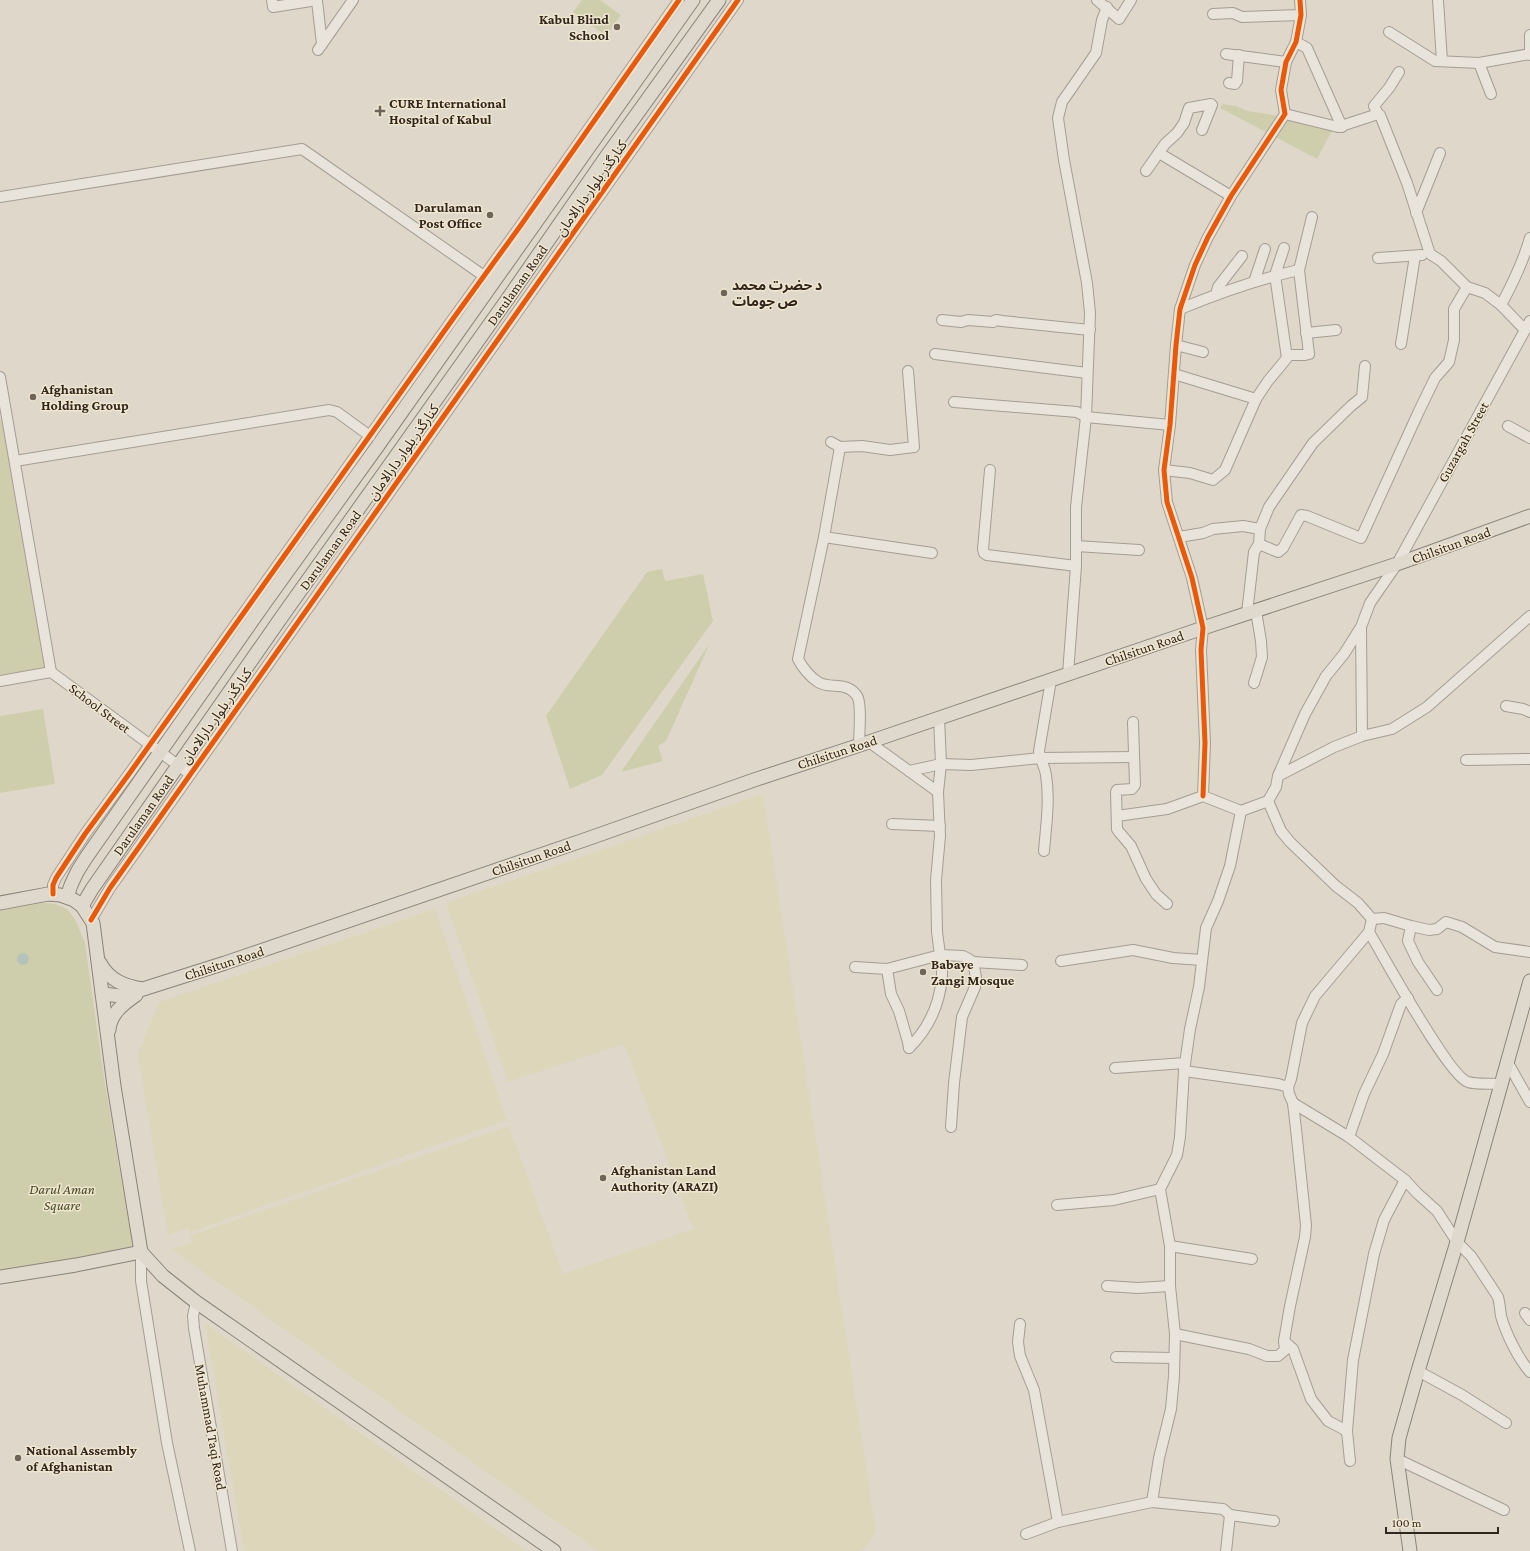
<svg xmlns="http://www.w3.org/2000/svg" width="1530" height="1551" viewBox="0 0 1530 1551" font-family="'Crimson Pro','Noto Sans Arabic',serif">
<style>
.farmland{fill:#ded6bb}
.green{fill:#cecead}
.water{fill:#b5c4ba}
.lines{fill:none;stroke-linecap:round;stroke-linejoin:round}
.minor-casing{stroke:#a49d94;stroke-width:12}
.major-casing{stroke:#89837a;stroke-width:15}
.minor{stroke:#e8e3db;stroke-width:10}
.major{stroke:#dfd9cd;stroke-width:13}
.cycleway-casing{stroke:#f0e6cf;stroke-width:8}
.cycleway{stroke:#e8590c;stroke-width:5}
.poi-dot{fill:#6e645a;stroke:#f0e6cf;stroke-width:1.5}
.labels{text-anchor:middle;stroke-width:3;stroke-linejoin:round;paint-order:stroke}
.poi-label{font-size:14px;font-weight:bold;fill:#31261d;stroke:#f0e6cf;text-anchor:start}
.street-label{font-size:14px;fill:#31261d;stroke:#f0e6cf}
.park-label{font-size:14px;font-style:italic;fill:#424b26;stroke:#f0e6cf}
</style>
<rect width="100%" height="100%" fill="#dfd8ca"/>
<!-- farmland -->
<g class="farmland">
<polygon points="763,794 876,1531 862,1551 598,1551 171,1249 191,1243 191,1235 509,1126 563,1274 693,1229 624,1044 508,1082 446,903"/>
<polygon points="435,909 507,1120 190,1232 188,1228 168,1235 138,1054 159,1002"/>
<polygon points="205,1323 527,1551 244,1551"/>
</g>
<!-- green -->
<g class="green">
<polygon points="582,0 600,0 621,15 606,36 573,12"/>
<polygon points="1223,104 1236,106 1248,111 1287,117 1334,127 1317,159 1220,108"/>
<polygon points="10,418 47,667 0,675 0,420"/>
<polygon points="662,569 665,581 703,574 713,621 602,775 570,789 546,716 647,572"/>
<polygon points="710,643 666,741 658,746 663,761 621,772"/>
<polygon points="43,709 55,784 0,793 0,716"/>
<polygon points="37,902 56,904 67,909 75,919 85,943 104,1078 133,1248 0,1270 0,908"/>
</g>
<!-- water -->
<circle class="water" cx="23" cy="959" r="6"/>
<g class="lines">
<!-- minor casing -->
<g class="minor-casing">
<g id="minor">
<polyline points="272,0 273,7 317,0"/>
<polyline points="1097,0 1119,19 1131,0"/>
<polyline points="1438,0 1442,61"/>
<polyline points="317,1 322,44"/>
<polyline points="1213,14 1233,13 1242,17 1301,15"/>
<polyline points="1389,32 1435,61 1479,63 1530,54"/>
<polyline points="1530,35 1530,55"/>
<polyline points="1296,42 1307,48 1342,127"/>
<polyline points="318,50 353,0"/>
<polyline points="1226,54 1286,62"/>
<polyline points="1479,63 1491,94"/>
<polyline points="1399,72 1389,88 1374,106 1378,114 1380,115 1407,183 1430,254 1441,261 1467,287 1485,293 1501,305 1525,330"/>
<polyline points="1229,83 1235,84 1237,81 1239,55"/>
<polyline points="1285,114 1338,127 1378,114"/>
<polyline points="1159,153 1231,196"/>
<polyline points="1146,171 1165,144 1177,133 1184,123 1189,108 1211,104 1212,105 1202,130"/>
<polyline points="0,197 302,149 484,276"/>
<polyline points="1416,213 1440,153"/>
<polyline points="1378,258 1422,255"/>
<polyline points="1254,282 1265,249"/>
<polyline points="1216,295 1218,287 1242,256"/>
<path d="M1501 305C1513 283 1523 262 1530 238"/>
<path d="M1180 309C1219 293 1258 279 1299 270"/>
<polyline points="942,320 961,322 968,320 993,322 996,320 1002,321 1090,330"/>
<polyline points="1306,333 1336,330"/>
<polyline points="1401,344 1415,256"/>
<polyline points="1176,345 1203,352"/>
<polyline points="935,354 1087,373"/>
<polyline points="1288,355 1305,355 1309,354 1299,270 1312,217"/>
<polyline points="1174,374 1256,399"/>
<polyline points="0,377 51,672"/>
<polyline points="954,402 1077,412 1086,417 1170,425"/>
<polyline points="1508,426 1530,438"/>
<polyline points="831,442 840,447 862,446 890,450 914,447 908,371"/>
<path d="M840 447 824 537 798 659C802 667 810 677 818 682 830 690 846 680 857 696 862 703 859 735 859 745"/>
<polyline points="15,461 329,410 337,412 370,436"/>
<polyline points="990,470 983,549 984,553 987,555 1076,566"/>
<polyline points="1164,470 1190,473 1213,480 1225,470 1256,399 1268,381 1287,358 1275,275 1284,248"/>
<polyline points="824,537 932,553"/>
<polyline points="1179,537 1203,533 1213,529 1243,526 1260,529"/>
<polyline points="1259,544 1278,552 1283,548 1301,515 1307,516 1361,538 1419,411 1435,378 1449,362 1454,340 1454,309 1467,287"/>
<polyline points="1076,546 1139,550"/>
<polyline points="1247,613 1254,552 1259,544 1260,529 1269,507 1313,443 1351,406 1362,397 1365,366"/>
<polyline points="1361,628 1362,736"/>
<polyline points="51,672 190,774"/>
<polyline points="1068,674 1076,566 1076,507 1086,417 1090,313 1087,283 1064,160 1058,118 1062,102 1096,53 1102,20 1107,7"/>
<polyline points="0,681 51,672"/>
<polyline points="1254,683 1262,657 1261,641 1256,611"/>
<polyline points="1506,706 1523,709 1530,712"/>
<polyline points="1133,722 1135,785 1132,789 1117,790 1116,792 1117,829 1119,832 1131,846 1146,879 1156,894 1167,904"/>
<polyline points="869,742 938,792"/>
<polyline points="1466,760 1530,759"/>
<polyline points="909,771 941,764 971,765 1040,758 1134,757"/>
<polyline points="1278,776 1334,747 1362,736 1392,729 1427,707 1530,616"/>
<polyline points="1203,796 1205,743 1201,650 1203,628 1192,578 1167,502 1164,470 1170,425 1176,345 1180,309 1195,265 1208,237 1231,196 1285,114 1281,90 1286,62 1296,42 1301,15 1300,0"/>
<path d="M1268 801 1281 831 1290 842 1336 886 1358 903 1372 919 1369 932C1383 955 1449 1077 1468 1082 1477 1085 1493 1083 1502 1084"/>
<polyline points="1117,816 1167,809 1203,796 1241,811 1268,801 1276,787 1278,776 1305,714 1326,676 1344,654 1361,627 1370,603 1397,564 1530,321"/>
<polyline points="892,824 940,826"/>
<path d="M1044 851C1046 826 1050 800 1046 775 1045 767 1040 760 1039 751L1051 680"/>
<polyline points="53,894 53,885 56,878 85,834 129,774 455,316 521,225 679,0"/>
<polyline points="1372,919 1384,918 1411,926 1429,930 1437,929 1446,922 1462,927 1495,947 1530,952"/>
<polyline points="91,920 110,888 738,0"/>
<polyline points="1411,926 1408,941 1418,962 1437,990"/>
<polyline points="1061,961 1133,950 1173,958 1202,960"/>
<polyline points="973,962 1022,965"/>
<polyline points="855,967 887,969 940,955 937,932 936,880 940,836 938,792 941,764 939,718"/>
<polyline points="887,969 891,994 899,1011 908,1042 909,1048"/>
<path d="M909 1048C928 1029 940 1004 942 976 942 968 943 962 940 955L963 956 967 958 973 962 976 977 975 987 962 1017 954 1083 951 1127"/>
<polyline points="1508,1063 1530,1102"/>
<polyline points="1115,1068 1185,1063"/>
<polyline points="1288,1087 1291,1079 1302,1023 1315,996 1369,932"/>
<path d="M1293 1103 1349 1137 1405 1180 1417 1193 1437 1211 1457 1242 1471 1256 1498 1297C1500 1304 1500 1310 1501 1316 1506 1334 1518 1358 1530 1372"/>
<polyline points="1349,1137 1364,1094 1383,1054 1401,1004 1408,998"/>
<polyline points="1057,1205 1114,1200 1160,1189"/>
<polyline points="1170,1246 1252,1259"/>
<polyline points="141,1252 141,1281 167,1443 190,1551"/>
<polyline points="1107,1286 1138,1288 1170,1286"/>
<polyline points="196,1302 193,1316 194,1328 232,1551"/>
<polyline points="1525,1313 1530,1320"/>
<polyline points="1020,1324 1018,1342 1020,1356 1034,1390 1058,1522"/>
<polyline points="1175,1334 1249,1349 1267,1356 1278,1356 1285,1350 1284,1341 1290,1306 1305,1237 1306,1225 1296,1129 1293,1103 1289,1094 1288,1087 1278,1084 1184,1071"/>
<polyline points="1284,1341 1293,1349 1311,1399 1328,1421 1347,1431"/>
<polyline points="1116,1357 1174,1358"/>
<polyline points="1418,1371 1462,1395 1506,1423"/>
<polyline points="1397,1459 1504,1510"/>
<polyline points="1350,1461 1347,1431 1353,1360 1374,1254 1384,1220 1405,1180"/>
<polyline points="1152,1502 1159,1458 1171,1409 1174,1376 1175,1334 1170,1286 1170,1246 1160,1189 1177,1155 1180,1137 1184,1071 1190,1029 1199,987 1206,928 1218,901 1230,866 1241,811"/>
<polyline points="1026,1534 1058,1522 1152,1502 1223,1509 1230,1515 1274,1521"/>
<polyline points="1226,1551 1230,1515"/>
</g>
</g>
<!-- major casing -->
<g class="major-casing">
<g id="major">
<path d="M67 897C72 879 79 868 90 852L264 604 377 447 693 0"/>
<polyline points="0,903 48,894 60,895 74,900 82,906 93,923 114,1086 141,1252 163,1276 196,1302 554,1551"/>
<polyline points="82,906 92,889 283,615 509,297 606,157 719,0"/>
<path d="M100 963C109 980 124 986 142 989"/>
<polyline points="103,994 121,996 225,963 587,839 754,780 869,742 1203,628 1397,564 1530,516"/>
<path d="M109 1030C110 1014 123 1004 136 995"/>
<polyline points="0,1277 76,1265 141,1252"/>
<polyline points="1410,1551 1397,1459 1399,1438 1418,1371 1457,1242 1530,981"/>
</g>
</g>
<!-- minor -->
<use href="#minor" class="minor"/>
<!-- major -->
<use href="#major" class="major"/>
<!-- cycleway casing -->
<g class="cycleway-casing">
<g id="cycleway">
<polyline points="1203,796 1205,743 1201,650 1203,628 1192,578 1167,502 1164,470 1170,425 1176,345 1180,309 1195,265 1208,237 1231,196 1285,114 1281,90 1286,62 1296,42 1301,15 1300,0"/>
<polyline points="53,894 53,885 56,878 85,834 129,774 455,316 521,225 679,0"/>
<polyline points="91,920 110,888 738,0"/>
</g>
</g>
<!-- cycleway -->
<use href="#cycleway" class="cycleway"/>
</g>
<!-- markers -->
<g class="poi-dot">
<circle cx="617" cy="27" r="4"/>
<path d="M378 105h4v4h4v4h-4v4h-4v-4h-4v-4h4z"/>
<circle cx="490" cy="215" r="4"/>
<circle cx="724" cy="293" r="4"/>
<circle cx="33" cy="397" r="4"/>
<circle cx="923" cy="972" r="4"/>
<circle cx="603" cy="1178" r="4"/>
<circle cx="18" cy="1458" r="4"/>
</g>
<g class="labels">
<!-- poi labels -->
<g class="poi-label">
<text x="609" y="24" text-anchor="end">Kabul Blind<tspan x="609" dy="16">School</tspan></text>
<text x="389" y="108">CURE International<tspan x="389" dy="16">Hospital of Kabul</tspan></text>
<text x="482" y="212" text-anchor="end">Darulaman<tspan x="482" dy="16">Post Office</tspan></text>
<text x="732" y="290">د حضرت محمد<tspan x="732" dy="16">ص جومات</tspan></text>
<text x="41" y="394">Afghanistan<tspan x="41" dy="16">Holding Group</tspan></text>
<text x="931" y="969">Babaye<tspan x="931" dy="16">Zangi Mosque</tspan></text>
<text x="611" y="1175">Afghanistan Land<tspan x="611" dy="16">Authority (ARAZI)</tspan></text>
<text x="26" y="1455">National Assembly<tspan x="26" dy="16">of Afghanistan</tspan></text>
</g>
<!-- street labels -->
<g class="street-label">
<text transform="translate(591 188) rotate(-55)" y="5">کنارگذر بلوار دارالامان</text>
<text transform="translate(517 285) rotate(-55)" y="5">Darulaman Road</text>
<text transform="translate(1463 442) rotate(-61)" y="5">Guzargah Street</text>
<text transform="translate(403 452) rotate(-55)" y="5">کنارگذر بلوار دارالامان</text>
<text transform="translate(1451 545) rotate(-20)" y="5">Chilsitun Road</text>
<text transform="translate(330 550) rotate(-54)" y="5">Darulaman Road</text>
<text transform="translate(1144 648) rotate(-19)" y="5">Chilsitun Road</text>
<text transform="translate(100 708) rotate(37)" y="5">School Street</text>
<text transform="translate(216 716) rotate(-55)" y="5">کنارگذر بلوار دارالامان</text>
<text transform="translate(837 752) rotate(-18)" y="5">Chilsitun Road</text>
<text transform="translate(143 815) rotate(-55)" y="5">Darulaman Road</text>
<text transform="translate(531 858) rotate(-19)" y="5">Chilsitun Road</text>
<text transform="translate(224 963) rotate(-18)" y="5">Chilsitun Road</text>
<text transform="translate(211 1427) rotate(80)" y="5">Muhammad Taqi Road</text>
</g>
<!-- park labels -->
<g class="park-label">
<text x="62" y="1194">Darul Aman<tspan x="62" dy="16">Square</tspan></text>
</g>
</g>
<!-- scale -->
<path d="M1386 1527v6h112v-6" fill="none" stroke="#31261d" stroke-width="2"/>
<text x="1392" y="1527" font-size="12" fill="#31261d" stroke="#f0e6cf" stroke-width="3" paint-order="stroke">100 m</text>
</svg>
